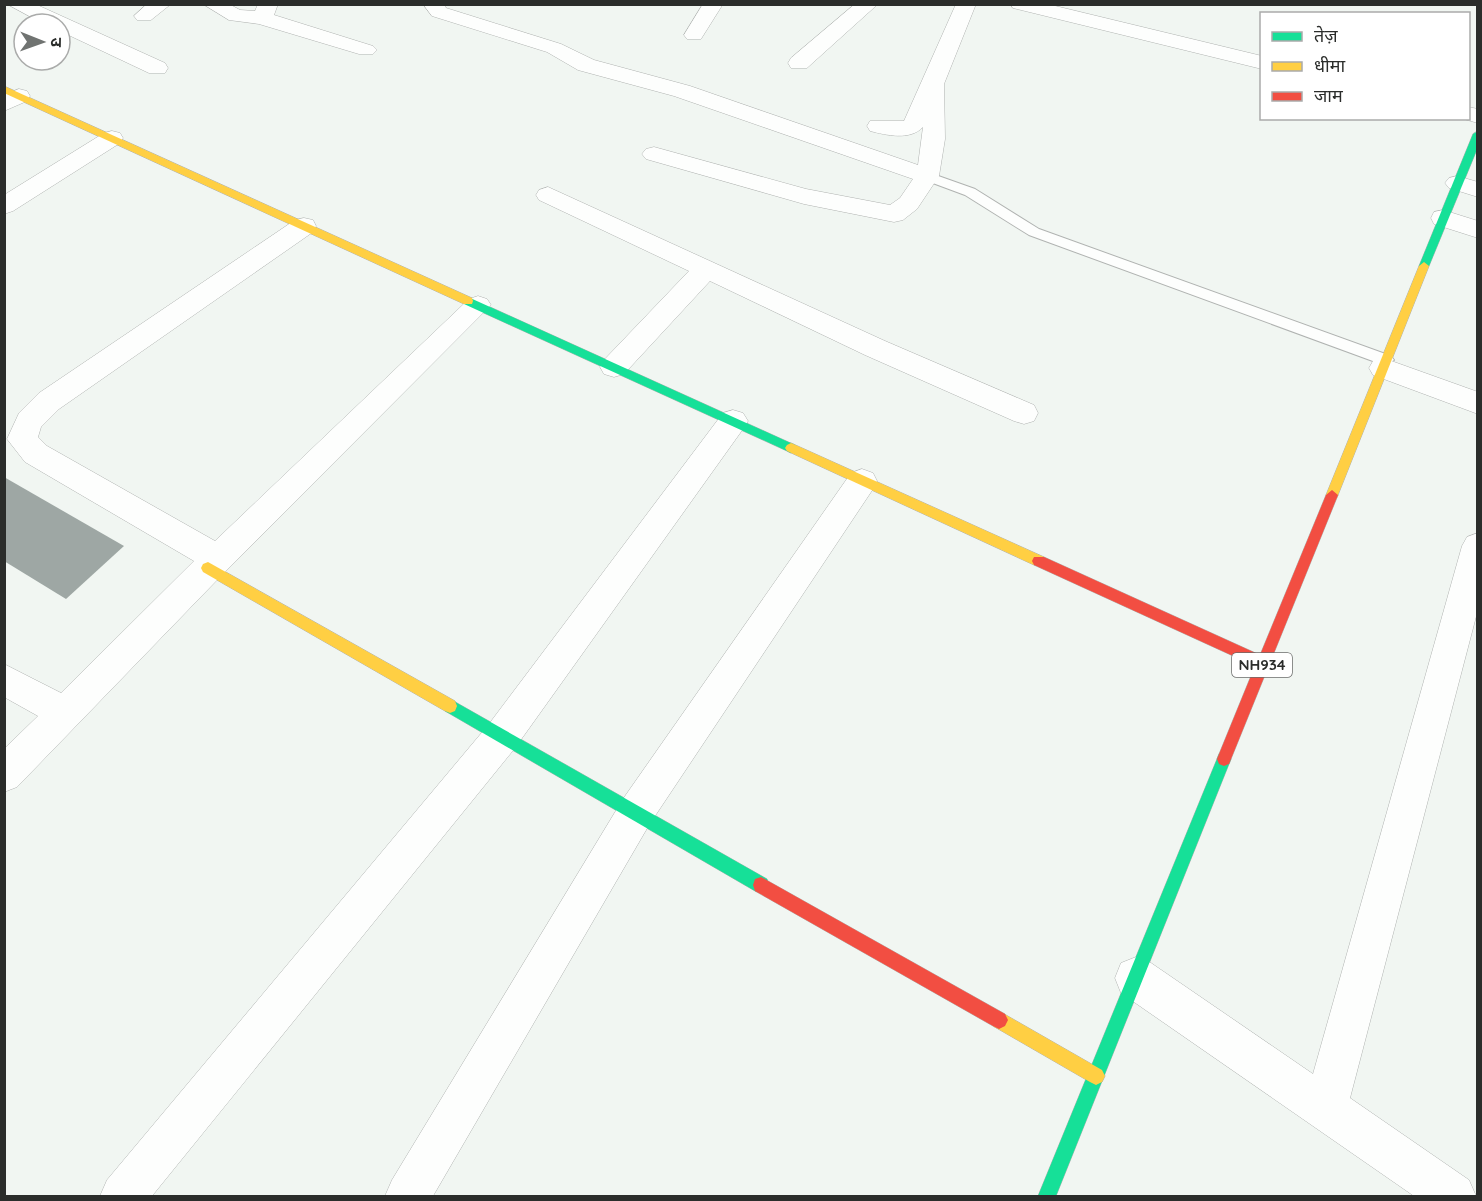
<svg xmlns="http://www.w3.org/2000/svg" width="1482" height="1201" viewBox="0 0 1482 1201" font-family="Quicksand,'Noto Sans Devanagari',sans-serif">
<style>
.building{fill:#9ea7a4}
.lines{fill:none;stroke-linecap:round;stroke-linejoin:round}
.lane-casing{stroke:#b0b3b1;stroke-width:2}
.street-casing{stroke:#b0b3b1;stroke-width:1}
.fast-casing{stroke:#b0b3b1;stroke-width:1}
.slow-casing{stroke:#b0b3b1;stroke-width:1}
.jam-casing{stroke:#b0b3b1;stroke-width:1}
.lane{fill:#fdfefd;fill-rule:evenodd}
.street{fill:#fdfefd;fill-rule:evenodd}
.fast{fill:#16e098;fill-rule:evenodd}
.slow{fill:#ffcf43;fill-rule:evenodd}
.jam{fill:#f24e42;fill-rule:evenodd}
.labels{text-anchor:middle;stroke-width:6;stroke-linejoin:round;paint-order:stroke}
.shield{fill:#fff;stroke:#6b6c6b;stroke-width:1.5}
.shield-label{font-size:15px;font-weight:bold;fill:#2b2d2b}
</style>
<rect width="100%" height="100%" fill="#f1f6f2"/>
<!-- building -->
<polygon class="building" points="4,477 124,546 66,599 4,561"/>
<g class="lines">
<!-- lane casing -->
<g class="lane-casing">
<polygon id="lane" points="927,172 975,189 1039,229 1391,356 1394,360 1386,365 1381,364 1029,235 965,195 922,179 922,173"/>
</g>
<!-- street casing -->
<g class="street-casing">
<g id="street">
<polygon points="7,4 35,4 165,63 168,68 165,73 149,73 60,31 60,24 44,24"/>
<polygon points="147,4 171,4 151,20 137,20 134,16"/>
<polygon points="203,4 229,4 240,10 255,11 258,4 278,4 274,15 373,46 377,50 373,54 359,54 259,24 229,20"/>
<path d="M423 4H444L446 8 561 44 594 60 690 86 918 165 923 127C910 141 886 135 870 131L867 126 870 121H904L956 4H976L944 84 945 139 939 176 917 209 903 220 894 222 804 204 646 159 642 154 646 149 654 147 806 189 890 205 900 198 913 179 674 96 578 70 547 52 432 16Z"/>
<polygon points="703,4 723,4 701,39 687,39 684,35"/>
<polygon points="855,4 878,4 807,68 791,68 788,63 791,58"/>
<polygon points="1010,4 1047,4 1262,56 1262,69 1013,8"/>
<polygon points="19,89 27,91 30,96 27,101 4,111 4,95"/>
<polygon points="1468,107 1478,109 1478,123 1460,118 1468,118"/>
<polygon points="112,131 120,133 123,138 120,143 13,211 4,214 4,195 104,133"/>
<polygon points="1457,176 1478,182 1478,197 1449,188 1445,183 1449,178"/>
<polygon points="548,187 885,341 1034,405 1038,413 1034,421 1024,424 1014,421 865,355 710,281 624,374 614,377 604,374 600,367 604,360 689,271 539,200 536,195 539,190"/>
<polygon points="1443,210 1478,221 1478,238 1434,224 1431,218 1434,212"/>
<polygon points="304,218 313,220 316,226 313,232 59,409 41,427 38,437 47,446 215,541 469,299 478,296 487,299 491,305 219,578 17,787 4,792 4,749 38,716 4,697 4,664 61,693 194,561 25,462 7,439 19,413 39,393 295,220"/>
<polygon points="1383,358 1478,392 1478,414 1373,375 1369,368 1373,361"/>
<polygon points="733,410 743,413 748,421 743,429 515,748 152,1196 100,1196 107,1180 489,724 723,413"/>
<polygon points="862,469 873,473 877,481 873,489 649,825 433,1196 385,1196 392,1180 623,799 851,473"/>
<polygon points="1478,533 1478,609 1350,1098 1469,1180 1476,1196 1414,1196 1121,993 1115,978 1121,963 1136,957 1151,963 1313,1074 1462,546 1467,537"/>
</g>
</g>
<!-- fast casing -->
<g class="fast-casing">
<g id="fast">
<polygon points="1478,131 1478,147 1429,266 1424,270 1420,268 1419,266 1473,134"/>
<polygon points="468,297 795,445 797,448 791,453 787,451 464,304 464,298"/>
<polygon points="450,699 767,879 769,885 767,891 761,893 755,891 445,711 443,706 445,701"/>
<polygon points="1224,752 1229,754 1231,759 1056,1196 1038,1196 1217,759 1219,754"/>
</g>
</g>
<!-- slow casing -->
<g class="slow-casing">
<g id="slow">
<polygon points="4,86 472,298 473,301 472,304 464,304 4,93"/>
<polygon points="1424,262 1429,266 1338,495 1336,499 1328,499 1326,495 1419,266"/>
<polygon points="791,443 1044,557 1046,561 1044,565 1034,565 787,451 785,448 787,445"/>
<polygon points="208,562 455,701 457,706 455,711 450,713 445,711 203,572 201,568 203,564"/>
<polygon points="999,1011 1102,1070 1105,1076 1102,1082 1096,1085 1090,1082 993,1026 990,1020 993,1014"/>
</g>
</g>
<!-- jam casing -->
<g class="jam-casing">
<g id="jam">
<polygon points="1332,490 1338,495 1231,759 1229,764 1224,766 1219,764 1217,759 1255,666 1034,565 1032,561 1034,557 1044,557 1260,655 1326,495"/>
<polygon points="761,877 1005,1014 1008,1020 1005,1026 999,1029 993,1026 755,891 753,885 755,879"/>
</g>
</g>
<!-- lane -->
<use href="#lane" class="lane"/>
<!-- street -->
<use href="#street" class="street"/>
<!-- fast -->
<use href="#fast" class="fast"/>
<!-- slow -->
<use href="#slow" class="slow"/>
<!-- jam -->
<use href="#jam" class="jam"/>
</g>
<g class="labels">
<!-- shield labels -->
<rect class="shield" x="1232" y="653" width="60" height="24" rx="4.5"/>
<g class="shield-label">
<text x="1262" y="670">NH934</text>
</g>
</g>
<!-- border -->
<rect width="1482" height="1201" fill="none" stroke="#2b2d2b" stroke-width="12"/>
<!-- legend -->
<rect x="1260" y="12" width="210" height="108" fill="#ffffff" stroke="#aaabaa" stroke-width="1.5"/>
<rect x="1272" y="32" width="30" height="9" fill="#16e098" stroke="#aaabaa" stroke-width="1.5"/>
<text x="1314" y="42" font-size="18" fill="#2b2d2b">तेज़</text>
<rect x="1272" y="62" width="30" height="9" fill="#ffcf43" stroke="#aaabaa" stroke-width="1.5"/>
<text x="1314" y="72" font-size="18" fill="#2b2d2b">धीमा</text>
<rect x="1272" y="92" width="30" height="9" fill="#f24e42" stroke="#aaabaa" stroke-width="1.5"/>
<text x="1314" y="102" font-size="18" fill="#2b2d2b">जाम</text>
<!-- north arrow -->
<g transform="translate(42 42) rotate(91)"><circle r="28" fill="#ffffff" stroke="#aaabaa" stroke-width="1.5"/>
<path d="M0-4.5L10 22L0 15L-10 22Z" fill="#707371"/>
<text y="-9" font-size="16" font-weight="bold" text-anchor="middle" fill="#2b2d2b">उ</text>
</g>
</svg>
